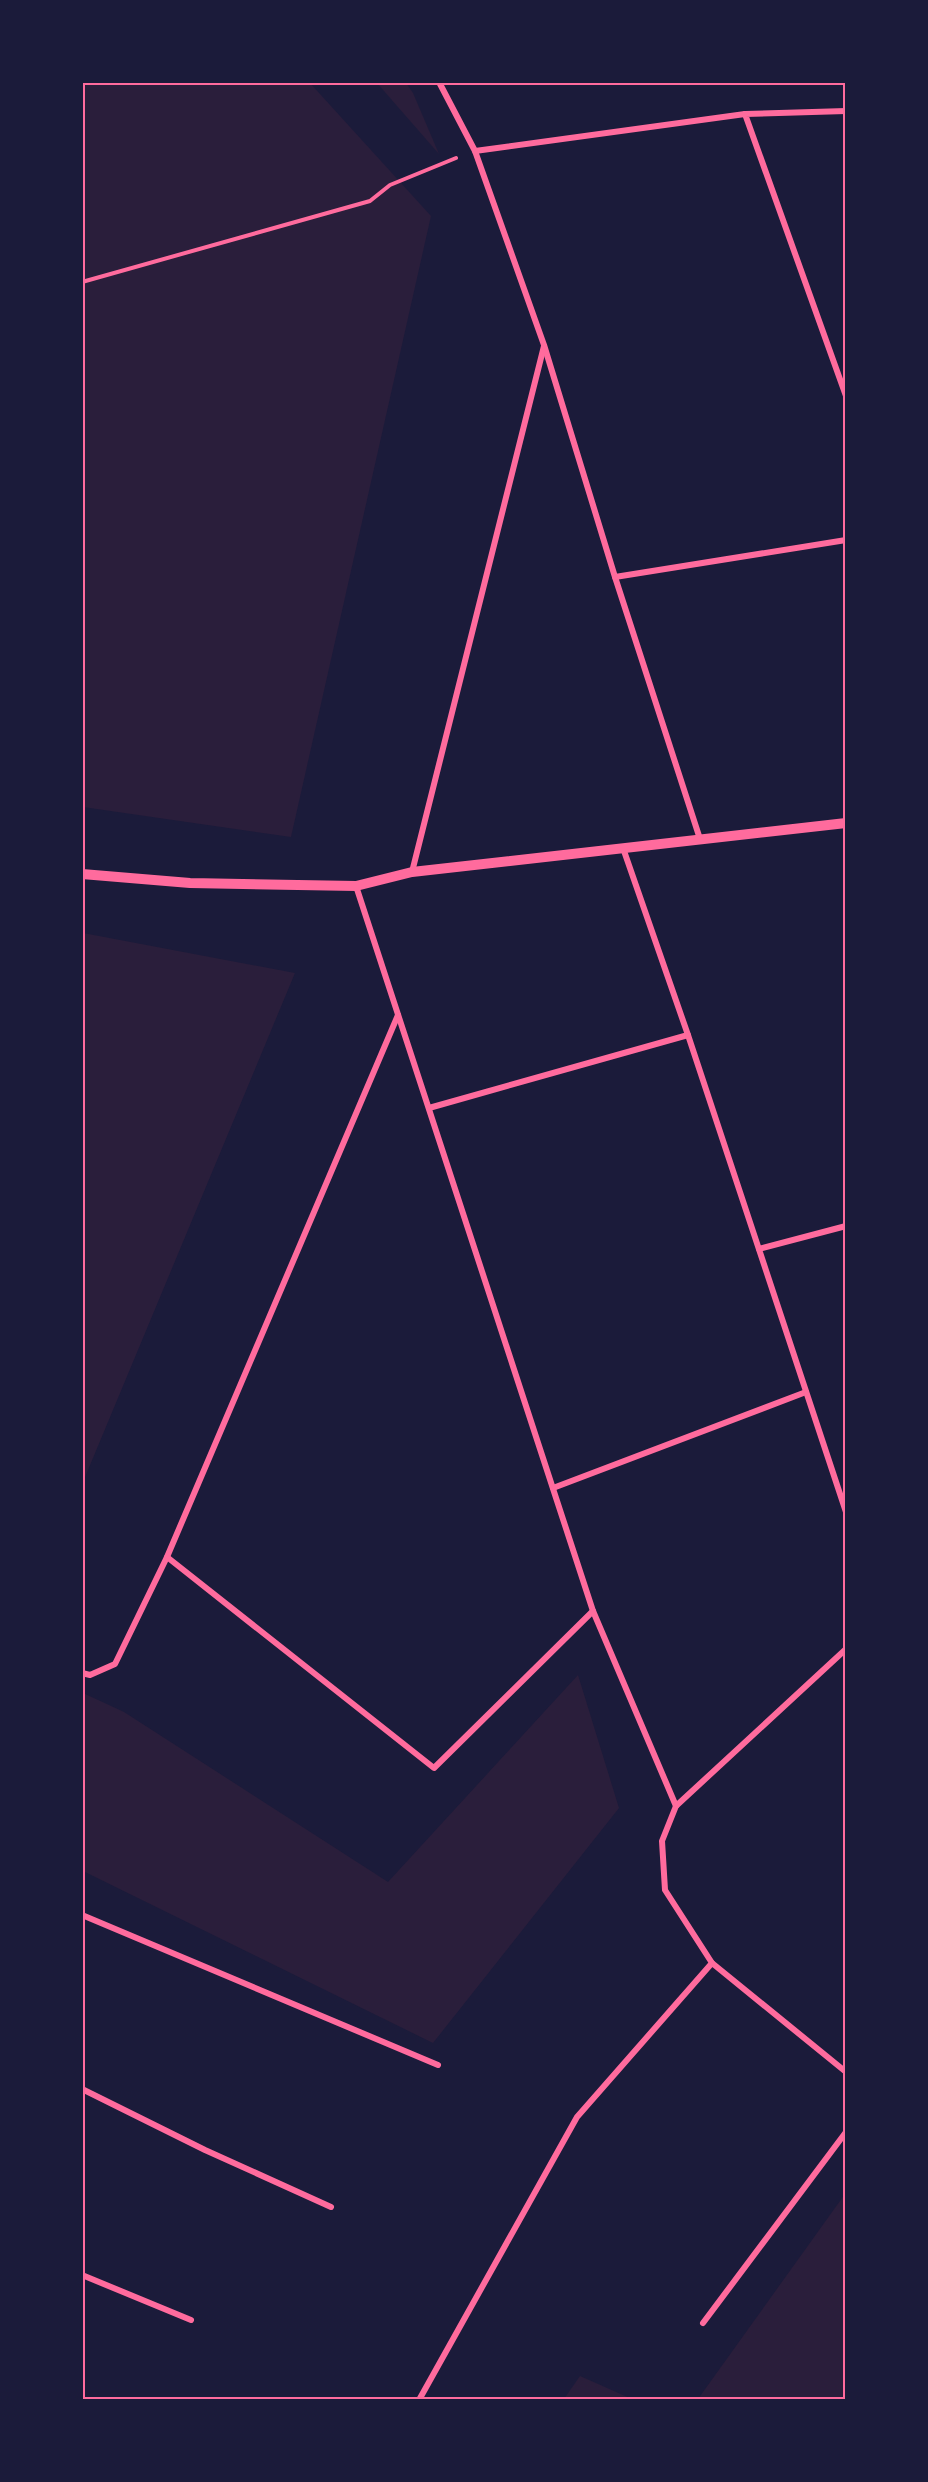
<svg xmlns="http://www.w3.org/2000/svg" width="928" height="2482" viewBox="0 0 928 2482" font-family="'IBM Plex Sans',sans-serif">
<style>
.green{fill:#2a1e3b}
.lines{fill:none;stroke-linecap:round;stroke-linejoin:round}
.path{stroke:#ff6b9d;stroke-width:4}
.minor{stroke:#ff6b9d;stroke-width:6}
.tertiary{stroke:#ff6b9d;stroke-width:10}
.neatline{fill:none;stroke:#ff6b9d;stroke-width:2}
</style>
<rect width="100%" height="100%" fill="#1b1b3a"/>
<!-- green -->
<g class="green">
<polygon points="83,83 310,83 431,216 291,837 83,807"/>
<polygon points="377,83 406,83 413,93 439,154"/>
<polygon points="83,933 295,973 83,1482 82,933"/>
<polygon points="578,1675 619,1808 433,2043 83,1871 83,1693 124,1712 388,1882"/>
<polygon points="845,2194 845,2399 698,2399"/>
<polygon points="580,2376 632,2399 564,2399"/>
</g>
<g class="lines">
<!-- path -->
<polyline class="path" points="82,282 370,201 390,185 456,158"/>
<!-- minor -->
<g class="minor">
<polyline points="439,82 475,151 544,345 615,577 700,839"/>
<polyline points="846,111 745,114 846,396"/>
<polyline points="475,151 745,114"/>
<polyline points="615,577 846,540"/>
<polyline points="623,848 688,1035 846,1512"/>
<polyline points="412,872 544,346"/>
<polyline points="356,886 593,1611 676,1806"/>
<polyline points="429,1108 688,1035"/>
<polyline points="759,1249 846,1226"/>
<polyline points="553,1488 806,1392"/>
<polyline points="167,1557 434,1768 593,1611"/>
<polyline points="82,1673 90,1675 115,1664 167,1557 398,1015"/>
<polyline points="82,1915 438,2065"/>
<polyline points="712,1963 846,2072"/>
<polyline points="82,2089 205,2150 331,2207"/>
<polyline points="82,2275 191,2320"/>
<polyline points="703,2323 846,2132"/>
<polyline points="419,2400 577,2117 712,1963 665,1890 662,1841 676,1806 846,1649"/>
</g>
<!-- tertiary -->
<polyline class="tertiary" points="82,874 190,883 356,886 412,872 846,823"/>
</g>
<!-- border -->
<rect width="928" height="2482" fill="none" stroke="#1b1b3a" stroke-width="168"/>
<rect x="84" y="84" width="760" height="2314" class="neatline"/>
</svg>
